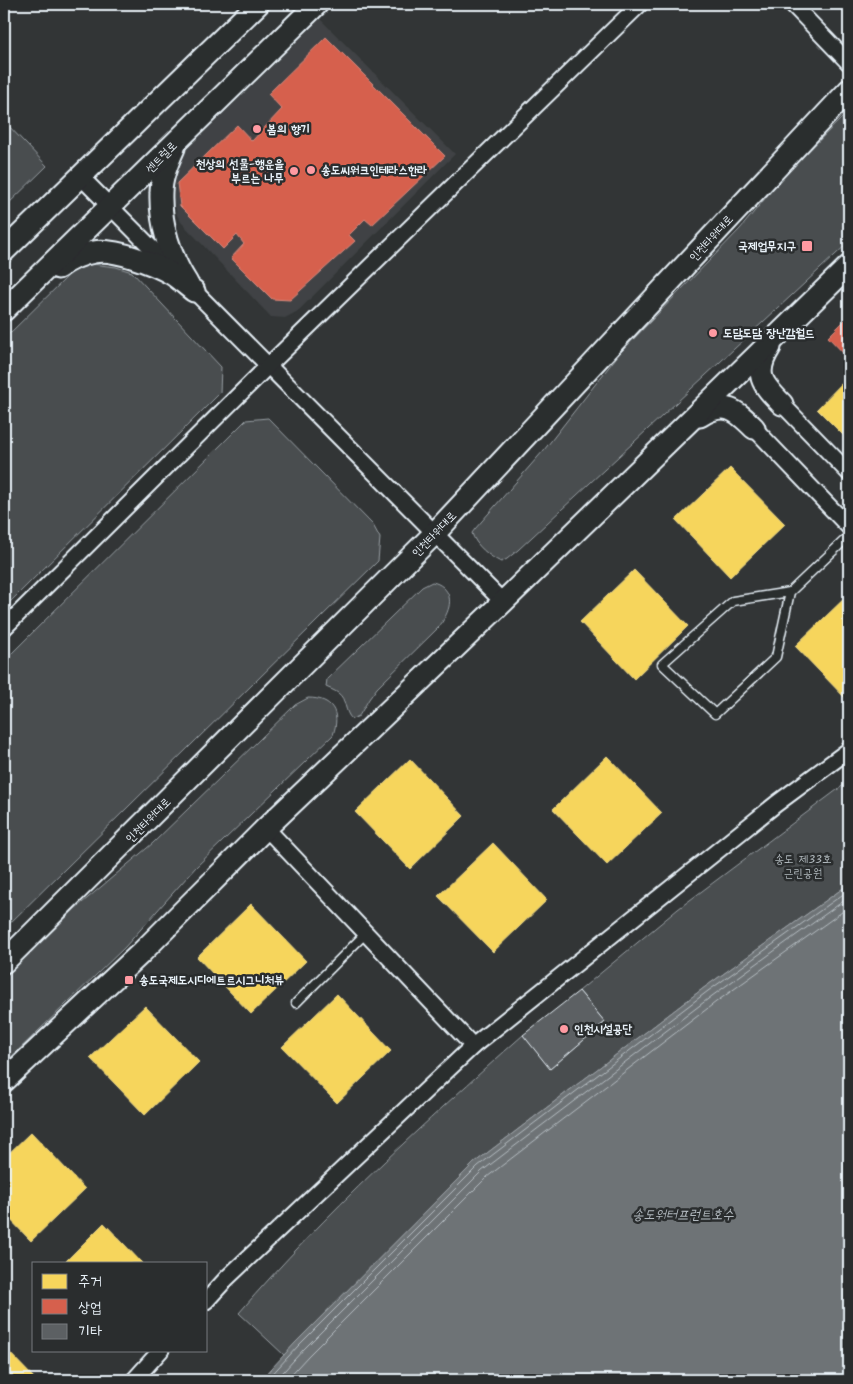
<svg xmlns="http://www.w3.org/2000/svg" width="853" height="1384" viewBox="0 0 853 1384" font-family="Kalam,'Poor Story',sans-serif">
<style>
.built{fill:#3f4244}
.green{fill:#494d4f;stroke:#989fa4}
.water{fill:#6e7376;stroke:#9fa5aa}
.homes{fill:#f6d55c;stroke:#f2dd8b}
.shops{fill:#d6604d;stroke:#db8c80}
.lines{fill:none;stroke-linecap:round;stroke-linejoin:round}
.shore{stroke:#b7bfc4;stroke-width:1}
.building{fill:#5c6063;stroke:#e8f1f8}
.lane-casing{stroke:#e8f1f8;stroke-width:11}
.street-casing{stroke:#e8f1f8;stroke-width:19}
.secondary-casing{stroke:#e8f1f8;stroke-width:25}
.lane{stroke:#2a2d2e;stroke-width:8}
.street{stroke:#2a2d2e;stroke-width:15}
.secondary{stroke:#2a2d2e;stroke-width:21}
.poi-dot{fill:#ff9aa2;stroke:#2a2d2e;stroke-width:2}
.labels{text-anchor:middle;stroke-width:5;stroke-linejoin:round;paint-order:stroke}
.poi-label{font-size:12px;font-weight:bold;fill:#e8f1f8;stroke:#2a2d2e;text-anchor:start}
.street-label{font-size:12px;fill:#e8f1f8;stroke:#2a2d2e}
.park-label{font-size:12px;fill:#b0b8bd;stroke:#2a2d2e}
.water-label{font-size:14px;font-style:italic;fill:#b1b8be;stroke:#2a2d2e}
</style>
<rect width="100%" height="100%" fill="#323536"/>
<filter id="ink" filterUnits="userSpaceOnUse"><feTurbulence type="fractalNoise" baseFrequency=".02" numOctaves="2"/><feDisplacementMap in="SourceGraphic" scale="10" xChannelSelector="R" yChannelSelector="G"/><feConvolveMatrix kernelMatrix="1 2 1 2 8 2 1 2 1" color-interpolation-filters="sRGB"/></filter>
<g filter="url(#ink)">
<!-- built -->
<polygon class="built" points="320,19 455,154 298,311 285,318 271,317 181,222 177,215 174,201 173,178 181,157 187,149"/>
<!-- green -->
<g class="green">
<path d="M849 111V242L518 550 507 559 501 562C490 557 475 545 472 533L475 529 544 450 619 354 740 229 786 173Z"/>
<polygon points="4,121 47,166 4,208"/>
<polygon points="92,264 116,267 132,272 221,367 220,393 4,608 4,339 72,272"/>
<polygon points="268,418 373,525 380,538 378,561 4,929 4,661 246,420"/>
<path d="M432 582C437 583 439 584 443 587 456 599 447 615 439 627L377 688 369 699 359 716 352 719C344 712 347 699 338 693 334 690 330 689 326 687L327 679 422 587Z"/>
<path d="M308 698C332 698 341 712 333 735L196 867 125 947 4 1064V978L76 908 153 843 295 705Z"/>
<path d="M849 781V884L705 987 474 1163 284 1355 239 1313C325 1213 424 1123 523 1035L551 1068 605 1022 579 991 678 909Z"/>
</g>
<!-- water -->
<polygon class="water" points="849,884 849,1380 261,1380 295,1343 474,1163 705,987"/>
<!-- homes -->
<g class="homes">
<polygon points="849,376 849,441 817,409"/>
<polygon points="730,468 785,524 730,577 676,520"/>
<polygon points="634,570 688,626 634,679 580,622"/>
<polygon points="849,594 849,702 795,646"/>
<polygon points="607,756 662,813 607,865 553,809"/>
<polygon points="410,759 464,816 410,869 355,812"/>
<polygon points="493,843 547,900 493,952 438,896"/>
<polygon points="251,904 306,961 251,1014 197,957"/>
<polygon points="337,994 391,1051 337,1103 282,1047"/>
<polygon points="145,1006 199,1062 145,1115 90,1058"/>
<polygon points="31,1132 85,1189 31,1241 4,1213 4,1158"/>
<polygon points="104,1223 142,1263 64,1263"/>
<polygon points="4,1347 36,1380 4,1380"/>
</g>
<!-- shops -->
<g class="shops">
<polygon points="326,37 445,156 372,225 365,219 349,235 355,241 290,300 272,299 231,258 244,244 237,235 223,249 180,206 177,183 237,125 252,141 282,109 268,94"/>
<polygon points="849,316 849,359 828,337"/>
</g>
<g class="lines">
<!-- shore -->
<g class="shore">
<polyline points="267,1380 298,1346 478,1166 708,991 849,890"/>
<polyline points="276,1380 303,1350 482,1171 712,996 849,897"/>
<polyline points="286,1380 308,1356 487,1177 716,1002 849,907"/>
</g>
</g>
<!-- building -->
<polygon class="building" points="579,991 605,1022 550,1069 523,1035"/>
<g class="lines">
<!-- lane casing -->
<g class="lane-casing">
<g id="lane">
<polyline points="790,592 733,601 662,664 715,714 776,657 790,592 849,536"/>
<polyline points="296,1003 366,933"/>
</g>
</g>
<!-- street casing -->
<g class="street-casing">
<g id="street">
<polyline points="792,4 849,63"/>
<polyline points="80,176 503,602"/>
<polyline points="782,404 849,473"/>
<polyline points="754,428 849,527"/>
<polyline points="4,628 268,366 640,4"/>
<polyline points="266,828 473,1046"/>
<polyline points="206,1301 227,1278 473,1046 776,804 849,750"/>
<polyline points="134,1380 161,1350"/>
</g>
</g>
<!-- secondary casing -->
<g class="secondary-casing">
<g id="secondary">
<path d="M174 148C168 161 161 179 161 193 160 224 170 257 187 283"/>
<polyline points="4,251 258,4"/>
<path d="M58 268C69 260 80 254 94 252 114 248 155 264 172 274 180 279 187 286 194 291"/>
<polyline points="4,310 317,4"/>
<path d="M770 347C753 374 762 384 782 404"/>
<path d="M700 416C725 400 736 410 754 428"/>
<polyline points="4,962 434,534 849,90"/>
<polyline points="4,1081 140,954 266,828 503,602 849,266"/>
</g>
</g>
<!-- lane -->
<use href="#lane" class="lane"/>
<!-- street -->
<use href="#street" class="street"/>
<!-- secondary -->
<use href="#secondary" class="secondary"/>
</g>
</g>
<!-- markers -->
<g class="poi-dot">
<circle cx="257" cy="129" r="5"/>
<circle cx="311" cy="170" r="5"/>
<circle cx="294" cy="171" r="5"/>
<rect x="801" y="240" width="12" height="12" rx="2.5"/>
<circle cx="713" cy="333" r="5"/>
<rect x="124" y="975" width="10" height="10" rx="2.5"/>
<circle cx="564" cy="1029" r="5"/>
</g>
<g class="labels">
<!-- poi labels -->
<g class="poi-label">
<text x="267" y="133">봄의 향기</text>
<text x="284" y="168" text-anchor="end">천상의 선물-행운을<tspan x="284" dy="14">부르는 나무</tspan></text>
<text x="321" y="174">송도씨워크인테라스한라</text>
<text x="796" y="250" text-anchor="end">국제업무지구</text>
<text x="723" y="337">도담도담 장난감월드</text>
<text x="139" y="984">송도국제도시디에트르시그니처뷰</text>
<text x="574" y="1033">인천시설공단</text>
</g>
<!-- street labels -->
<g class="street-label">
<text transform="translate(161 157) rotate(-45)" y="4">센트럴로</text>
<text transform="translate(711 238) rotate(-47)" y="4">인천타워대로</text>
<text transform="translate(434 534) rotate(-46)" y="4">인천타워대로</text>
<text transform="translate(148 820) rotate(-45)" y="4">인천타워대로</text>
</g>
<!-- park labels -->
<g class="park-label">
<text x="803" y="863">송도 제33호<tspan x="803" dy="14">근린공원</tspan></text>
</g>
<!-- water labels -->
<g class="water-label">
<text x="683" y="1219">송도워터프런트호수</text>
</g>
</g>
<!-- margin -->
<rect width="853" height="1384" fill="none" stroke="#2a2d2e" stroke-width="20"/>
<rect x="10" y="10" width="833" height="1364" fill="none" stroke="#e8f1f8" stroke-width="2" filter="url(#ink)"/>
<!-- legend -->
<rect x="32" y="1262" width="175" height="90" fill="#2a2d2e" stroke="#767b7f"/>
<rect x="42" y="1274" width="25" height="15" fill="#f6d55c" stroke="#767b7f"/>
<text x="78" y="1286" font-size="15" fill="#e8f1f8">주거</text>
<rect x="42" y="1299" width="25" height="15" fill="#d6604d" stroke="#767b7f"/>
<text x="78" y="1312" font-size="15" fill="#e8f1f8">상업</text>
<rect x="42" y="1324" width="25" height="15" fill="#5c6063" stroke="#767b7f"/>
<text x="78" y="1336" font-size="15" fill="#e8f1f8">기타</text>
</svg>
